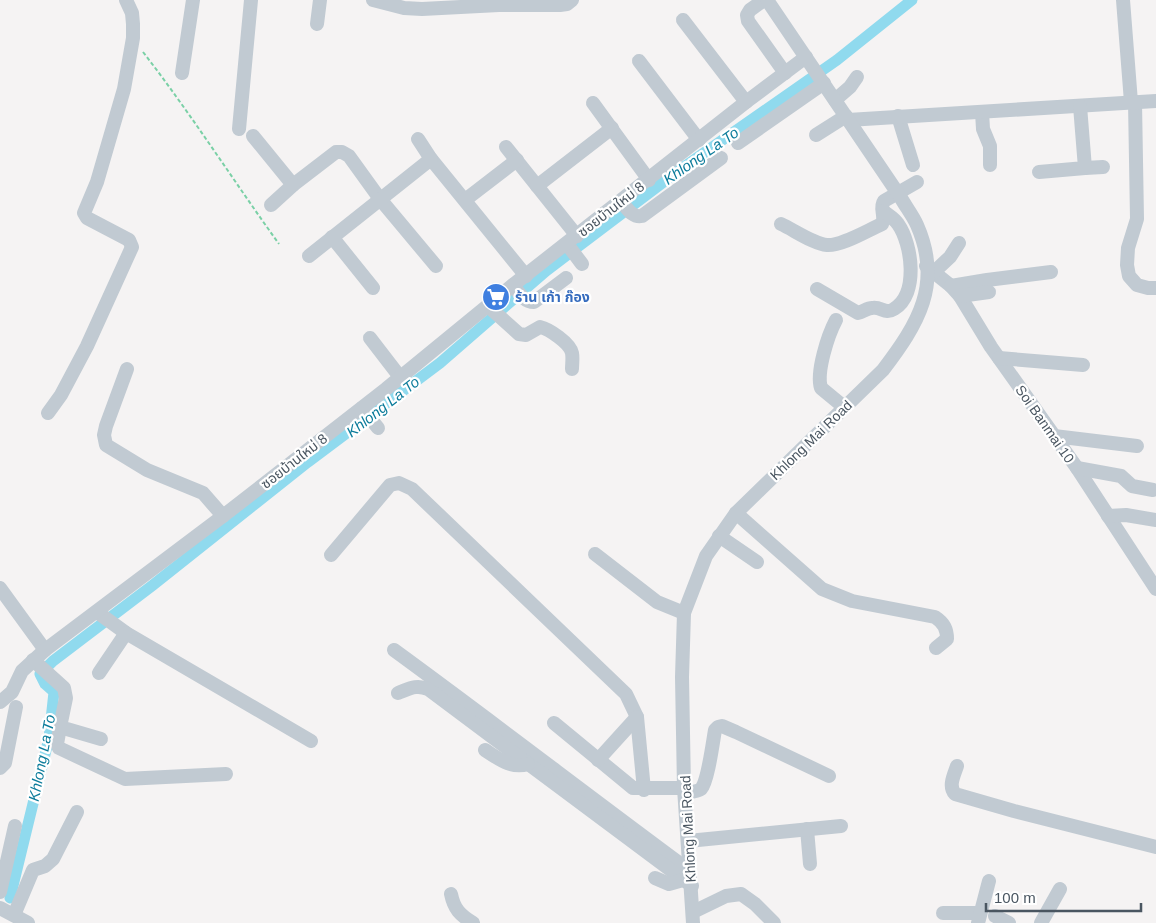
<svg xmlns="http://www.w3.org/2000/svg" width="1156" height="923" viewBox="0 0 1156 923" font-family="Arial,'Noto Sans Thai',sans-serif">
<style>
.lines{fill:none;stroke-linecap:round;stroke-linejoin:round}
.canal{stroke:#90daee;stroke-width:11}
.path{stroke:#7ad0a6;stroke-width:2;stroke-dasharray:4 2.5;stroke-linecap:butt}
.minor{stroke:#c1cad2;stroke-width:14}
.labels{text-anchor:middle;stroke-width:4.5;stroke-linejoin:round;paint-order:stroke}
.street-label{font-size:14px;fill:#4a5661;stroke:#fff}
.shop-label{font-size:14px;font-weight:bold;fill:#366cbe;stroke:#fff;text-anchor:start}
.water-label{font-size:15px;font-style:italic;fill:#0c7c9b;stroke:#fff}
</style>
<rect width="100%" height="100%" fill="#f5f3f3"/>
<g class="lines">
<!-- canal -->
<polyline class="canal" points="10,898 49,738 54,692 45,684 40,674 53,661 153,585 308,462 440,363 546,271 678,171 837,60 912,0"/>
<!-- path -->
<path class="path" d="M143 52C191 114 233 180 279 244"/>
<!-- minor -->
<g class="minor">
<polyline points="373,0 404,8 422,9 499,5 560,5 567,4 572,0"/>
<polyline points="764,0 750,10 747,15 748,21 785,73"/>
<polyline points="1123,0 1131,102"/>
<polyline points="683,20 746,102"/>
<polyline points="317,24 320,0"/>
<polyline points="639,61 699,140"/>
<polyline points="182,73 193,0"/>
<polyline points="835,100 850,87 857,77"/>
<polyline points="1135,102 1137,219 1128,248 1127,265 1129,276 1137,285 1148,288 1156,288"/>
<polyline points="593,103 649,180"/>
<polyline points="982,112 983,129 990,146 990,165"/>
<polyline points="898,116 913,165"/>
<polyline points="848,120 1156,101"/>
<polyline points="239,129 251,0"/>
<polyline points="816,135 846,116"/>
<polyline points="253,136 293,185 336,152 342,152 349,156 380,199 436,266"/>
<polyline points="418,139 431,159 526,276"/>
<polyline points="738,143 824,83"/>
<polyline points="506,147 577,236"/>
<polyline points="1085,168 1103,167"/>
<polyline points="1039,172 1085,168 1080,106"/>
<polyline points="537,186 612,128"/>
<polyline points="465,200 517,160"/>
<path d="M621 201C627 208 632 218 642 216L721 158"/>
<polyline points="271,205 293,185"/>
<path d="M781 224C794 230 814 244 827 245 842 246 868 230 882 224 886 216 879 208 884 201L917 182"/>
<polyline points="332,237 373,288"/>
<polyline points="567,244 582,264"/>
<polyline points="309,256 431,159"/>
<polyline points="926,266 951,286 960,296 991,347 1077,468 1156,589"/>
<polyline points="934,272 950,257 959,243"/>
<path d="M513 285C519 293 524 302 534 302L566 278"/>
<polyline points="951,286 987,280 1051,272"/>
<path d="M817 289 858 313C863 312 867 308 872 308 881 306 885 315 894 309 919 294 912 244 898 224 894 218 888 215 883 211"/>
<polyline points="960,296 989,292"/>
<path d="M488 306 519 334 526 335 540 327C549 329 570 343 572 353 573 358 572 364 572 369"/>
<path d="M836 320C828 335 816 372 821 388L844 407"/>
<polyline points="370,338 400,377"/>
<polyline points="999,358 1083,365"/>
<polyline points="127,369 106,426 104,435 106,445 147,470 203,493 223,516"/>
<polyline points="362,408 378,428"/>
<polyline points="48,413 61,395 87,346 132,247 129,240 87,218 84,213 97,182 124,89 133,38 133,24 132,13 126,0"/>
<polyline points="1054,436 1137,446"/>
<polyline points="1077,468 1121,476 1132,486 1153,490"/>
<path d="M736 513 822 589 852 601 935 617C944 623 947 629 947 639L936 648"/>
<polyline points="1108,516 1126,515 1156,520"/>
<polyline points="719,536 757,562"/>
<polyline points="595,554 657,602 684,613"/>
<polyline points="331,555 390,485 399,483 412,489 626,694 637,717 644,790"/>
<polyline points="0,588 45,650"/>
<polyline points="97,612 126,633 311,741"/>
<path d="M394 650C494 723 591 798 690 871"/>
<polyline points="33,660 64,688 66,698 60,727 101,739"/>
<polyline points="99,673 126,633"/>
<path d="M398 693C409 689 416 684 428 689L692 886"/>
<polyline points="0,702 12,692 22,671 45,650 223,516 386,389 513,285 746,102 806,57"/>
<polyline points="554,723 633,788 684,788"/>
<polyline points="60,727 57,744 59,748 125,779 226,774"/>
<path d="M485 750C499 759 511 769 528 764"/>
<polyline points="598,760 637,717"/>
<path d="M957 766C954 775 948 786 955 794L1014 811 1156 847"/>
<polyline points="0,768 5,763 16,707"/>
<path d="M685 793C690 792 697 792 701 789 708 781 713 741 715 730L718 727 722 726 736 732 829 776"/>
<polyline points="807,829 810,864"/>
<polyline points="688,841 841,826"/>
<polyline points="655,878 669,884 683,880"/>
<polyline points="0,892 15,826"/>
<path d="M451 894C454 909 460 915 473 923"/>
<polyline points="0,908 28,923"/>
<polyline points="693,912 726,896 741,894 755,904 774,923"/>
<polyline points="943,913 980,913"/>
<polyline points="14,915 33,870 45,866 53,859 77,812"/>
<polyline points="995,916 1009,923"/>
<path d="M693 923 684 788 682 677 684 613 706 556 736 513 883 370C918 324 943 284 917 225 913 216 906 207 901 198L767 0"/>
<polyline points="978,923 989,881"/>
<polyline points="1041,923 1060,889"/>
</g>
</g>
<!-- icons -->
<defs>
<g id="supermarket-disc" transform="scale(1.4375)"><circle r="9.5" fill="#3f7fe0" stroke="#fff"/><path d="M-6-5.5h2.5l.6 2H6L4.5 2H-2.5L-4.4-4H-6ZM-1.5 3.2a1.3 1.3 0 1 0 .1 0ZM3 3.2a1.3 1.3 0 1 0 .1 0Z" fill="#fff"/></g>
</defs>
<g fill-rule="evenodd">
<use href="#supermarket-disc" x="496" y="297"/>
</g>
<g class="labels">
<!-- street labels -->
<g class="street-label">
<text transform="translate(611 209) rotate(-38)" y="5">ซอยบ้านใหม่ 8</text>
<text transform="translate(1045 424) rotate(55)" y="5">Soi Banmai 10</text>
<text transform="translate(811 440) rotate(-44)" y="5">Khlong Mai Road</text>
<text transform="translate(294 461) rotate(-38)" y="5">ซอยบ้านใหม่ 8</text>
<text transform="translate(688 829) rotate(-93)" y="5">Khlong Mai Road</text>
</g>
<!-- shop labels -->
<g class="shop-label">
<text x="515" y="302">ร้าน เก้า ก๊อง</text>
</g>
<!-- water labels -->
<g class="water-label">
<text transform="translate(701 156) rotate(-35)" y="5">Khlong La To</text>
<text transform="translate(383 407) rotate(-38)" y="5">Khlong La To</text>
<text transform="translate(42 758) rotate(-79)" y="5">Khlong La To</text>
</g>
</g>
<!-- scale -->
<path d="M986 903v8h155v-8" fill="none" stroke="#4a5661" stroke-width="2.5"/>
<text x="994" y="903" font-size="15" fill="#4a5661" stroke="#ffffff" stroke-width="4" paint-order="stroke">100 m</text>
</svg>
